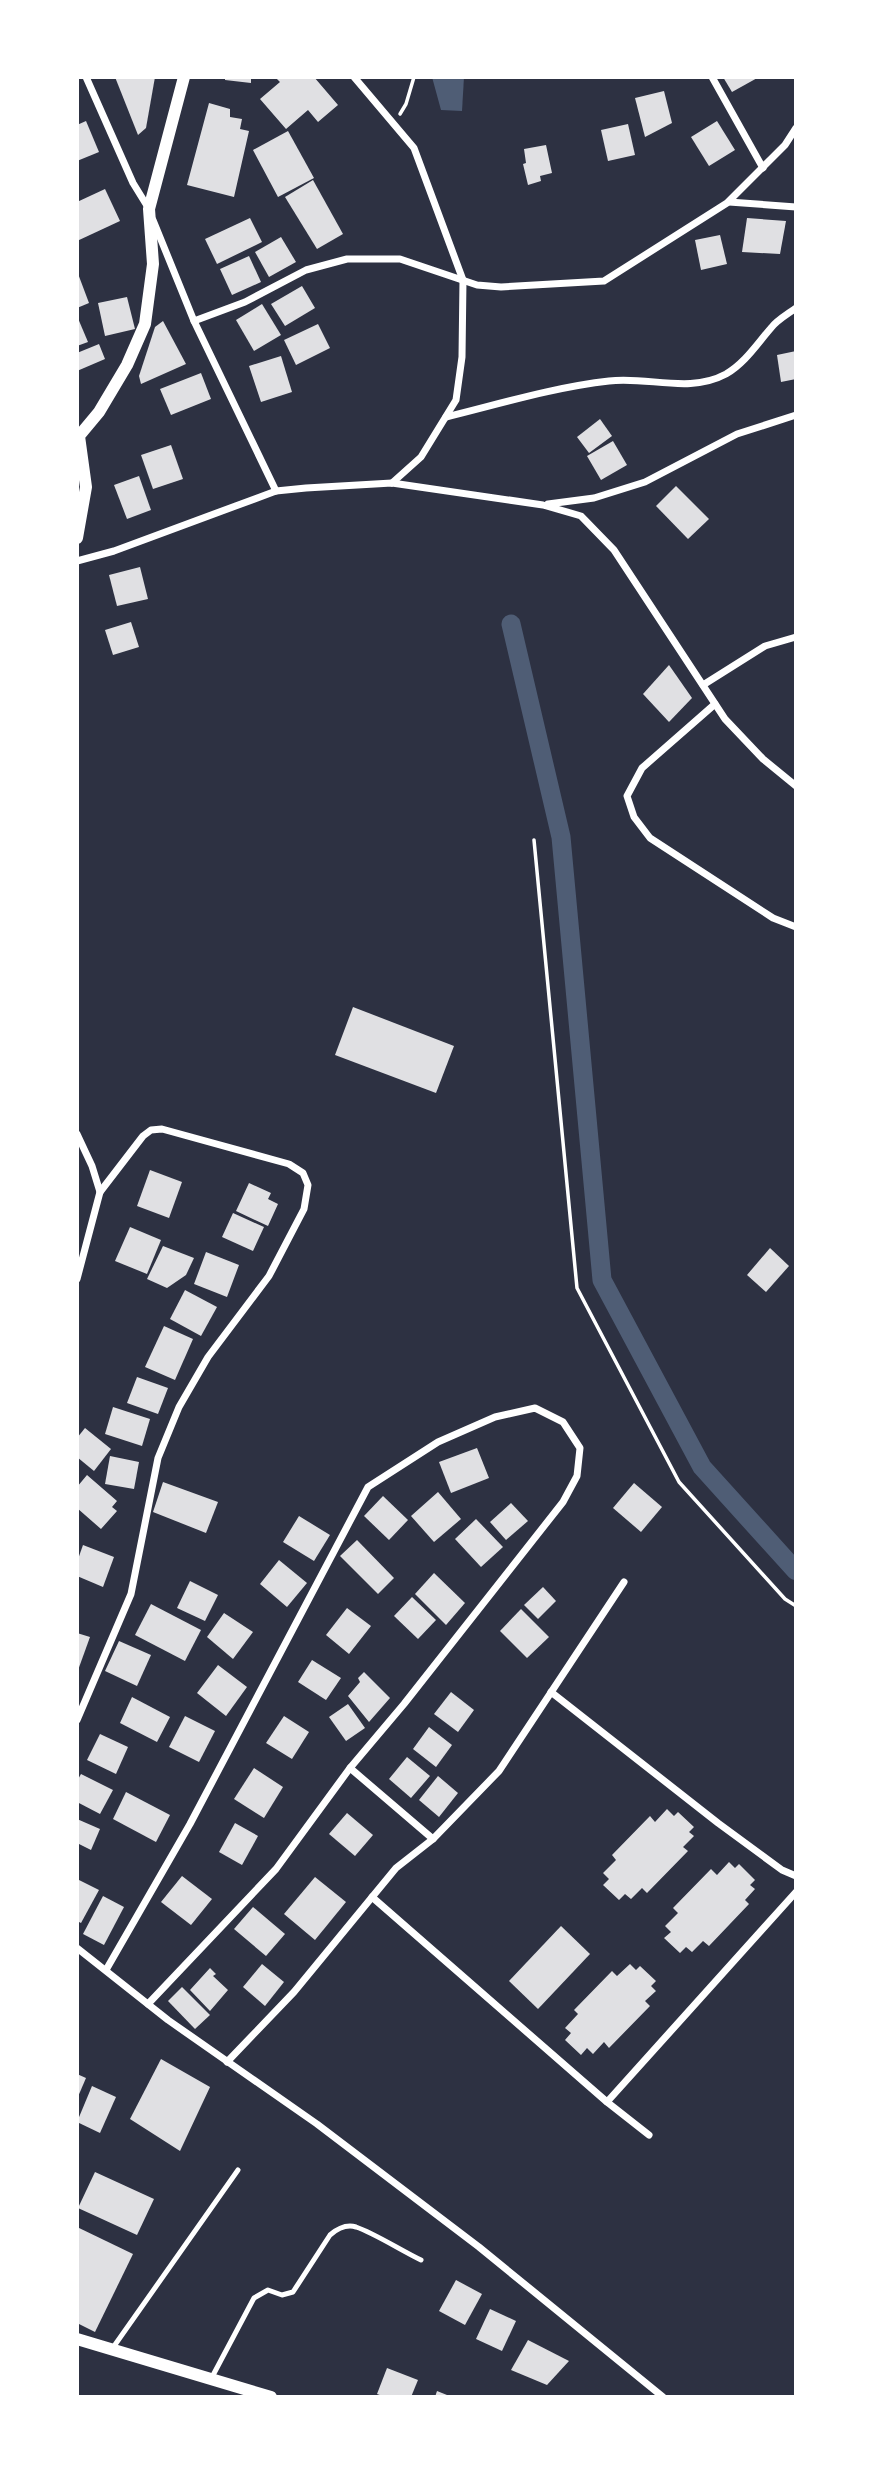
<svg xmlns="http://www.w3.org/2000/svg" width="873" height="2474" viewBox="0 0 873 2474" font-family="Merriweather,serif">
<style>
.water{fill:#4f5d75}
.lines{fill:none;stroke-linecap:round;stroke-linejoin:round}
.canal{stroke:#4f5d75;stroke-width:19}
.building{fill:#e0e0e3}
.path{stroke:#fff;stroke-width:3.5}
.service{stroke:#fff;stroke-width:5}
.minor{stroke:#fff;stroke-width:7}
.tertiary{stroke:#fff;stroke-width:12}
</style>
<rect width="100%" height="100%" fill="#2d3142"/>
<!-- water -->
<polygon class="water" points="432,77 464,77 462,111 441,110"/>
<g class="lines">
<!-- canal -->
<polyline class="canal" points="511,624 561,837 602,1280 702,1467 796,1571"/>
</g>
<!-- building -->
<g class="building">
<polygon points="115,77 155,77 146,128 138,135"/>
<polygon points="225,77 251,77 251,83 225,80"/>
<polygon points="275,77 314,77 338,105 318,122 308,110 286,129 260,99 280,82"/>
<polygon points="723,77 759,77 732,92"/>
<polygon points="664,91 672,123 645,137 635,98"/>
<polygon points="209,103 230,109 230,117 242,119 240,129 249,131 234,197 187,185"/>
<polygon points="86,121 99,152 77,161 77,125"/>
<polygon points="717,121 735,150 709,166 691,137"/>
<polygon points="628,124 635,155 608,161 601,130"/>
<polygon points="288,131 314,178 278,197 253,150"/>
<polygon points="546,145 552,173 540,176 541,181 528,185 523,164 526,163 524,149"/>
<polygon points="313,180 343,234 317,249 285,197"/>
<polygon points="105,189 120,221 77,241 77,202"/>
<polygon points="250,218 262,242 217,264 205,239"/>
<polygon points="747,218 786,221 780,254 742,252"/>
<polygon points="720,235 727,264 701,270 695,240"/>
<polygon points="281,237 296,262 269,277 255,252"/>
<polygon points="249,256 261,282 232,295 220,269"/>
<polygon points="77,271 89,303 77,308"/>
<polygon points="302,286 315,308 285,326 271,304"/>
<polygon points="127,297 135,329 105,336 98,303"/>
<polygon points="262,304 281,335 254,351 236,320"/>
<polygon points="77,316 88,342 77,346"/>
<polygon points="163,321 186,364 141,384 139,376 155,327"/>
<polygon points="318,324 330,348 296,365 284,340"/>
<polygon points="99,344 105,359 77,371 77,353"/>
<polygon points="796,351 796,379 781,382 777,355"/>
<polygon points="281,356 292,392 261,402 249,366"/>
<polygon points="201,373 211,399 171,415 160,389"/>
<polygon points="600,419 612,436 589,453 577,437"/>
<polygon points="613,441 627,465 601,480 587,456"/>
<polygon points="171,445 183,479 153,489 141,455"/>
<polygon points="139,476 151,510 127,519 114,485"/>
<polygon points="676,486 709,519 688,539 656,506"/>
<polygon points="140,567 148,599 117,606 109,575"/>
<polygon points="131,622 139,647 113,655 105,630"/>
<polygon points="669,665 692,698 669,722 643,694"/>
<polygon points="353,1007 454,1046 436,1093 335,1055"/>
<polygon points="150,1170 182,1182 169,1218 137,1206"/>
<polygon points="249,1183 271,1193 268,1199 278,1204 268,1226 236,1211"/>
<polygon points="233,1213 264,1227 253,1251 222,1237"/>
<polygon points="130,1227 161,1240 147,1274 115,1261"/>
<polygon points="163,1246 194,1258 186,1275 167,1288 147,1279"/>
<polygon points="770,1248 789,1266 766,1292 747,1275"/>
<polygon points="206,1252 239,1265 227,1297 194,1284"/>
<polygon points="185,1290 217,1307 201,1336 170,1319"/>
<polygon points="164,1326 193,1339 175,1380 145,1367"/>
<polygon points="137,1377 168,1388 158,1414 127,1403"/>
<polygon points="113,1407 150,1419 142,1446 105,1434"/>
<polygon points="85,1428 111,1449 94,1471 77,1457 77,1438"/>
<polygon points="477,1448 489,1478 451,1493 439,1462"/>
<polygon points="110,1456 139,1462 134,1489 105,1484"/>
<polygon points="87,1475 117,1501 112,1507 117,1511 101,1529 77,1508 77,1487"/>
<polygon points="163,1482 218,1502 206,1533 153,1512"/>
<polygon points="634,1483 662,1507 641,1532 613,1508"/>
<polygon points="438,1492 461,1519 434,1542 411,1516"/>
<polygon points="383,1496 408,1520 389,1540 364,1516"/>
<polygon points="511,1503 528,1521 506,1540 490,1522"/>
<polygon points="299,1516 330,1535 314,1561 283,1542"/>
<polygon points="476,1519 503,1547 481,1567 455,1539"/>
<polygon points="357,1540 394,1578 378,1594 340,1556"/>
<polygon points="83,1545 114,1557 103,1587 77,1576 77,1562"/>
<polygon points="279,1560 307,1583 287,1607 260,1584"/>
<polygon points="434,1573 465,1603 446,1625 415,1594"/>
<polygon points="190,1581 218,1595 205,1621 177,1608"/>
<polygon points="543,1587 556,1601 538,1619 524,1605"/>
<polygon points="412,1597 436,1620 418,1639 394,1616"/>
<polygon points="151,1604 201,1630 185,1661 135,1635"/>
<polygon points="347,1608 371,1626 349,1654 326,1635"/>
<polygon points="521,1609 549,1637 527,1658 500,1631"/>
<polygon points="224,1613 253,1632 233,1659 207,1637"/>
<polygon points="77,1633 90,1637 77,1673"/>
<polygon points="119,1641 151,1655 137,1686 105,1671"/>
<polygon points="312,1660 341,1678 326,1700 298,1682"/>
<polygon points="218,1665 247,1687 226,1716 197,1693"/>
<polygon points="364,1672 390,1698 369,1722 348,1696 360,1682 358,1678"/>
<polygon points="451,1692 474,1710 458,1732 434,1714"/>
<polygon points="132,1697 170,1717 157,1742 120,1723"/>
<polygon points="348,1704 365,1728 346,1741 329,1717"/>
<polygon points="185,1716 215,1731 199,1762 169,1747"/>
<polygon points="284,1716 309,1732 292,1759 266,1743"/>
<polygon points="429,1727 452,1745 436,1767 413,1749"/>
<polygon points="100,1734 128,1747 116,1774 87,1760"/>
<polygon points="407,1757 430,1776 411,1798 389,1779"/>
<polygon points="254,1768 283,1787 264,1818 234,1799"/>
<polygon points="81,1774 113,1790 100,1814 77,1802 77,1781"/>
<polygon points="438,1776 458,1793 439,1817 419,1800"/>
<polygon points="126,1792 170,1815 156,1842 113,1819"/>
<polygon points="667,1809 674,1816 678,1812 694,1827 689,1832 694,1836 683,1847 688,1851 647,1893 642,1888 631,1899 625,1894 619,1900 603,1885 609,1879 603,1873 616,1860 612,1855 650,1816 655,1822"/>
<polygon points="347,1813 373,1835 355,1856 329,1834"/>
<polygon points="77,1819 100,1829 91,1850 77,1843"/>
<polygon points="235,1823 258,1836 242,1865 219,1852"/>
<polygon points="729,1862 735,1868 739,1864 755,1880 750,1885 755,1889 745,1900 749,1904 709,1946 703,1941 692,1952 686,1947 680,1953 664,1938 671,1932 665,1926 678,1913 673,1908 711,1869 717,1875"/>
<polygon points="182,1876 212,1899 191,1925 161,1902"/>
<polygon points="315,1877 346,1902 315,1940 284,1914"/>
<polygon points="77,1879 99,1890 81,1923 77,1921"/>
<polygon points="103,1896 124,1907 104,1945 83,1934"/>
<polygon points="253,1907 285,1934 266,1956 234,1929"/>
<polygon points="561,1926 590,1954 538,2009 509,1981"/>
<polygon points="262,1964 284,1982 265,2006 243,1987"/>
<polygon points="630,1964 636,1970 640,1966 656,1981 651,1986 656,1991 645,2001 650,2006 609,2048 604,2042 593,2054 587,2048 581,2055 565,2040 571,2033 565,2028 578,2014 574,2010 612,1971 617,1976"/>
<polygon points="210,1968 216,1974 213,1976 228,1990 210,2011 190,1990"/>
<polygon points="182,1987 210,2015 195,2029 168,2001"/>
<polygon points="161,2059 210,2087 180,2151 130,2119"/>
<polygon points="77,2074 86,2078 77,2099"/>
<polygon points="92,2086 116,2097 100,2133 77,2122"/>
<polygon points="95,2172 154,2199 137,2235 78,2208"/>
<polygon points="77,2227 133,2254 95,2332 77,2323"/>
<polygon points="456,2280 482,2294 465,2325 439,2311"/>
<polygon points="490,2309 516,2321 502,2351 476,2339"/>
<polygon points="528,2340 569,2361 547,2385 511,2370"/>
<polygon points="387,2368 418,2380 411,2397 385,2397 377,2394"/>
<polygon points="437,2391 452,2397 435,2397"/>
</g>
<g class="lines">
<!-- path -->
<g class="path">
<polyline points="400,114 406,104 414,77"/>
<polyline points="534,840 577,1288 679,1482 785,1599 796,1606"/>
</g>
<!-- service -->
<g class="service">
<polyline points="112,2349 238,2170"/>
<path d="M211 2379 254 2298 268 2290 282 2295 293 2292 330 2235C337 2229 346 2224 356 2227 374 2233 402 2251 421 2260"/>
</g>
<!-- minor -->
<g class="minor">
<polyline points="86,77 133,183 149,209"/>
<polyline points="354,77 414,148 463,280 462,357 456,400 421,457 392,483"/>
<polyline points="712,77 763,168"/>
<polyline points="729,202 796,207"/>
<polyline points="153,220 194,321 276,491"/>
<polyline points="194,321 245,302 306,270 347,259 400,259 477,285 501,287 604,281 727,203 785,145 796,128"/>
<path d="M446 417C499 404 555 387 609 381 648 376 689 394 726 374 745 363 757 344 771 328 777 320 788 314 796 308"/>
<polyline points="548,504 594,498 645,482 737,434 796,415"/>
<polyline points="77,561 114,551 276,491 306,488 392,483 543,505 581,516 614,550 725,719 763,759 796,786"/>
<polyline points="703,685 765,646 796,637"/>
<polyline points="715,704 642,768 627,796 634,817 650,838 773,918 796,927"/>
<polyline points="77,1134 92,1166 100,1192 77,1279"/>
<polyline points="551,1692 718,1823 782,1870 796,1876"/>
<polyline points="77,1720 131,1594 158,1458 179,1407 208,1357 269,1276 304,1209 308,1185 303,1173 289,1164 162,1129 151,1130 143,1136 100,1192"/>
<polyline points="350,1768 433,1839"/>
<polyline points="372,1897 607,2102 649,2135"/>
<polyline points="77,1948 168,2020 317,2124 479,2247 663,2397"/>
<polyline points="106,1970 190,1824 368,1487 438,1442 495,1417 535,1408 563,1422 580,1448 577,1476 563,1502 404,1704 350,1768 276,1869 148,2004"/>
<polyline points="227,2062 294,1992 396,1868 433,1839 499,1771 624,1582"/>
<polyline points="607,2102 796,1892"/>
</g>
<!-- tertiary -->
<g class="tertiary">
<polyline points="77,538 86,487 79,436 99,412 127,365 145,324 153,264 149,209 184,77"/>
<polyline points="77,2339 271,2397"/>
</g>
</g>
<!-- border -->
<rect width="873" height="2474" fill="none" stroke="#ffffff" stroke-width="158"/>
</svg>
